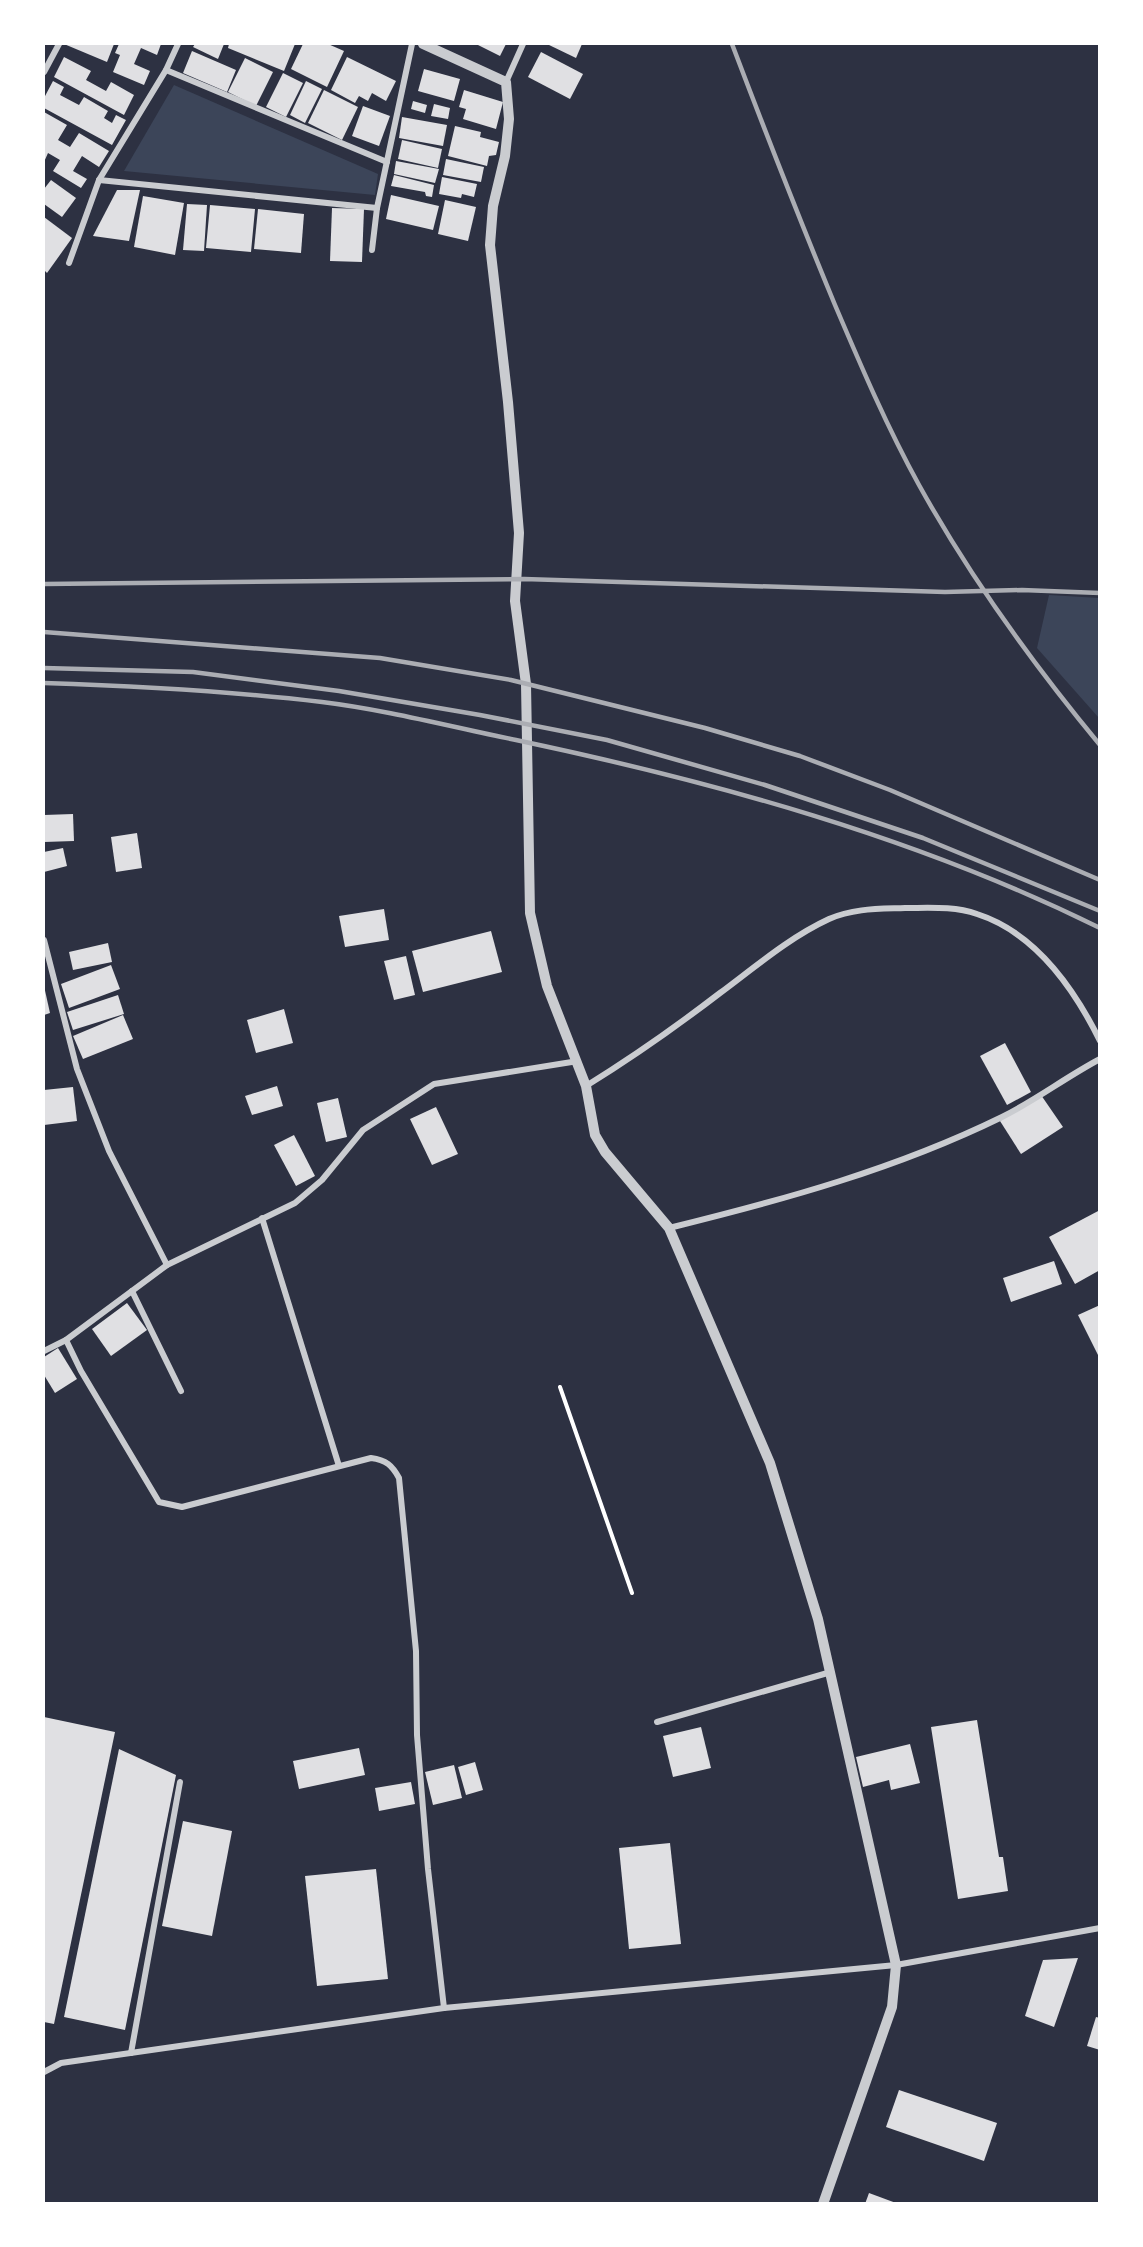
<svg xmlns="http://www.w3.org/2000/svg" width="1143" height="2247" viewBox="0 0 1143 2247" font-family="'Roboto Condensed',sans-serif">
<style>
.green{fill:#3c4559}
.building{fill:#e0e0e3}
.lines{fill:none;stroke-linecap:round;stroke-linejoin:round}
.path{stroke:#fff;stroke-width:4}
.minor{stroke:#caccd0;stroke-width:6}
.tertiary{stroke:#caccd0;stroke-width:10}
.rail{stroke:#abadb3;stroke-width:4.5}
</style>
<rect width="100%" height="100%" fill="#2d3142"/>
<!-- green -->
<g class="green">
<polygon points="174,85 378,174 375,195 124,171"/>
<polygon points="1049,595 1099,598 1099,718 1037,648"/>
</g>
<!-- building -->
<g class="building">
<polygon points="64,44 114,44 107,62"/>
<polygon points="119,44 161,44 157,55 141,48 134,64 150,71 144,85 113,72 120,55 115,53"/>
<polygon points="195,44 224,44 218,59 193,47"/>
<polygon points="229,44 295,44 284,71 228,48"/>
<polygon points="303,44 328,44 344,51 327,87 291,69"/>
<polygon points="476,44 506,44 500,56"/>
<polygon points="547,44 582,44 576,58"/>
<polygon points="192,51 236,70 227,92 183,73"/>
<polygon points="541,52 583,74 570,99 528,77"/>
<polygon points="64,57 91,71 86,80 106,91 111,82 134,95 124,115 54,77"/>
<polygon points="347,57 396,81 386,101 372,93 368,101 359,96 355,103 331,90"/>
<polygon points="245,58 273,72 256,106 228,92"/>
<polygon points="424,69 460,79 454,101 418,91"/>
<polygon points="283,73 303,83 286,117 266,107"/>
<polygon points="53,81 64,87 60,95 79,105 84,97 108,111 104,118 112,123 116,115 126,120 112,145 44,108 44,98"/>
<polygon points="306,81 322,89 305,123 290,115"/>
<polygon points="324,90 358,107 342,140 308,123"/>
<polygon points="464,90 503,102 496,129 463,119 466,109 459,107"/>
<polygon points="413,101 427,105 425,113 411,109"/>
<polygon points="434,104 450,108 448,119 431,116"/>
<polygon points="363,106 390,116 379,146 352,136"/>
<polygon points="44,112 67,125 58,140 70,147 79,133 109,151 99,167 82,156 73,171 87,179 81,188 53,171 60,160 48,153 44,162"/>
<polygon points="402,117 447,125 443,146 399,138"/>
<polygon points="455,126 481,132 480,137 499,142 496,155 489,156 487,166 448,156"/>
<polygon points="402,140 442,149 438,168 398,159"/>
<polygon points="446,159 484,167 481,182 443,175"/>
<polygon points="396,161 439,169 435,183 394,174"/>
<polygon points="394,175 434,185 432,197 426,196 425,192 391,186"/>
<polygon points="442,177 477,184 474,197 462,194 461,198 439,194"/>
<polygon points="51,180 76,198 62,217 44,204 44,189"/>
<polygon points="117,190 140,190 129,241 93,236"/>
<polygon points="391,195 439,206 433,230 386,219"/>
<polygon points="143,196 184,203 175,255 134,247"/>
<polygon points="445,200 476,207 468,241 438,234"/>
<polygon points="187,204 207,205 204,251 183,250"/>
<polygon points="210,205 255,209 251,252 206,248"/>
<polygon points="332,208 364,209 362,262 330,261"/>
<polygon points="258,209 304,214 301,253 254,249"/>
<polygon points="44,217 72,238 47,273 44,270"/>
<polygon points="73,814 74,841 44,842 44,815"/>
<polygon points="137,833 142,868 116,872 111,837"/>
<polygon points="63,848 67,866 44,872 44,852"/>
<polygon points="384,909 389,940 345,947 339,916"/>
<polygon points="491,931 502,972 423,992 412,951"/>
<polygon points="108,943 112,962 73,970 69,952"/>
<polygon points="406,956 415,995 394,1000 384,961"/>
<polygon points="111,965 120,989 69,1008 61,984"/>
<polygon points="44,986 50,1013 44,1015"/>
<polygon points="118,995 124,1014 73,1030 67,1012"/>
<polygon points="284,1009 293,1043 256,1053 247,1020"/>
<polygon points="123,1015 133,1039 83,1059 73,1036"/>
<polygon points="1005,1043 1031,1092 1007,1105 980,1056"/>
<polygon points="277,1086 283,1106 252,1115 245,1096"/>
<polygon points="73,1087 77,1121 44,1125 44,1090"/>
<polygon points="1041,1095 1063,1127 1021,1154 1000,1121"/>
<polygon points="338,1098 347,1137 326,1142 317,1103"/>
<polygon points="436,1107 458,1154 432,1165 410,1119"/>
<polygon points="294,1135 315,1176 296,1186 274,1145"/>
<polygon points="1100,1210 1100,1270 1075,1284 1049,1237"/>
<polygon points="1054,1261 1062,1284 1011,1302 1003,1278"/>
<polygon points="127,1303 147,1330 111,1356 92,1329"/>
<polygon points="1100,1305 1100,1359 1078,1315"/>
<polygon points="58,1348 77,1379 55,1393 44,1375 44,1357"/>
<polygon points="44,1717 115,1732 54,2024 44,2022"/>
<polygon points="977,1720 999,1857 1003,1857 1008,1891 958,1899 931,1727"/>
<polygon points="701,1727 711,1768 673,1777 663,1736"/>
<polygon points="910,1744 920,1783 891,1790 889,1780 863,1787 856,1757"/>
<polygon points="359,1748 365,1775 299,1789 293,1761"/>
<polygon points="119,1749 176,1775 125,2030 64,2017"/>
<polygon points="475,1762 483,1790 466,1795 458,1767"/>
<polygon points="454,1765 462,1798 433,1805 425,1772"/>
<polygon points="411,1782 415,1804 379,1811 375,1788"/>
<polygon points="183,1821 232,1831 212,1936 162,1926"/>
<polygon points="670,1843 681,1944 629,1949 619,1848"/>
<polygon points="376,1869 388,1979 317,1986 305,1876"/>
<polygon points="1078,1958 1054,2027 1025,2016 1043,1960"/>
<polygon points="1096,2017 1100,2018 1100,2050 1087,2046"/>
<polygon points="899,2090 997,2123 984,2161 886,2127"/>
<polygon points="869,2193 896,2203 896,2204 865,2204"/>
</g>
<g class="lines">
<!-- path -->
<polyline class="path" points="560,1387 632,1593"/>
<!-- minor -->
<g class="minor">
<polyline points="166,70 387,162"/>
<polyline points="44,72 59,44"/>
<polyline points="506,82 523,44"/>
<polyline points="99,180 377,208"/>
<polyline points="372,250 377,208 412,44"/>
<polyline points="69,263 99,180 166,70 178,44"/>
<polyline points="44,940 77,1069 109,1151 167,1265"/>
<path d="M586 1086C633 1057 677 1026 720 993 755 967 790 937 829 919 854 908 880 909 905 908 929 908 954 906 977 914 1036 933 1074 988 1100 1041"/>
<polyline points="262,1218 339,1466"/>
<path d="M669 1228C783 1200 896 1169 1002 1117 1036 1100 1066 1077 1100 1059"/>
<polyline points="132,1291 181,1391"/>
<path d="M66 1340 81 1371 159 1502 182 1507 371 1458C386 1460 392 1465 399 1478L416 1651 417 1735 428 1869 444 2008"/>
<polyline points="44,1351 66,1340 167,1265 295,1203 322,1180 363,1130 434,1084 578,1061"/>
<polyline points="657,1722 831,1672"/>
<polyline points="131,2053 180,1782"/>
<polyline points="44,2072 61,2063 444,2008 896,1965 1100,1928"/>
</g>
<!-- tertiary -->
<polyline class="tertiary" points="423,44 506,82 509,119 505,156 493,206 490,245 508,402 519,533 515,601 526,684 530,913 547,986 586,1086 595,1135 605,1152 669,1228 770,1463 818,1619 896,1965 892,2007 823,2204"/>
<!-- rail -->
<g class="rail">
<path d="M732 44C765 131 799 218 835 305 861 366 887 427 919 485 970 577 1033 664 1100 745"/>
<polyline points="44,584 524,579 945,592 1022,590 1100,593"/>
<polyline points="44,632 380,658 511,680 705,728 800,756 890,790 1100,880"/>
<polyline points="44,668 193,672 339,691 480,715 607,740 765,785 923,838 1100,911"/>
<path d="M44 683C137 686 230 691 322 702 387 710 452 727 516 740 715 782 916 837 1100 928"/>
</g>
</g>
<!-- border -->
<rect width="1143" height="2247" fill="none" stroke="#ffffff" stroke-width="90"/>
</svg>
